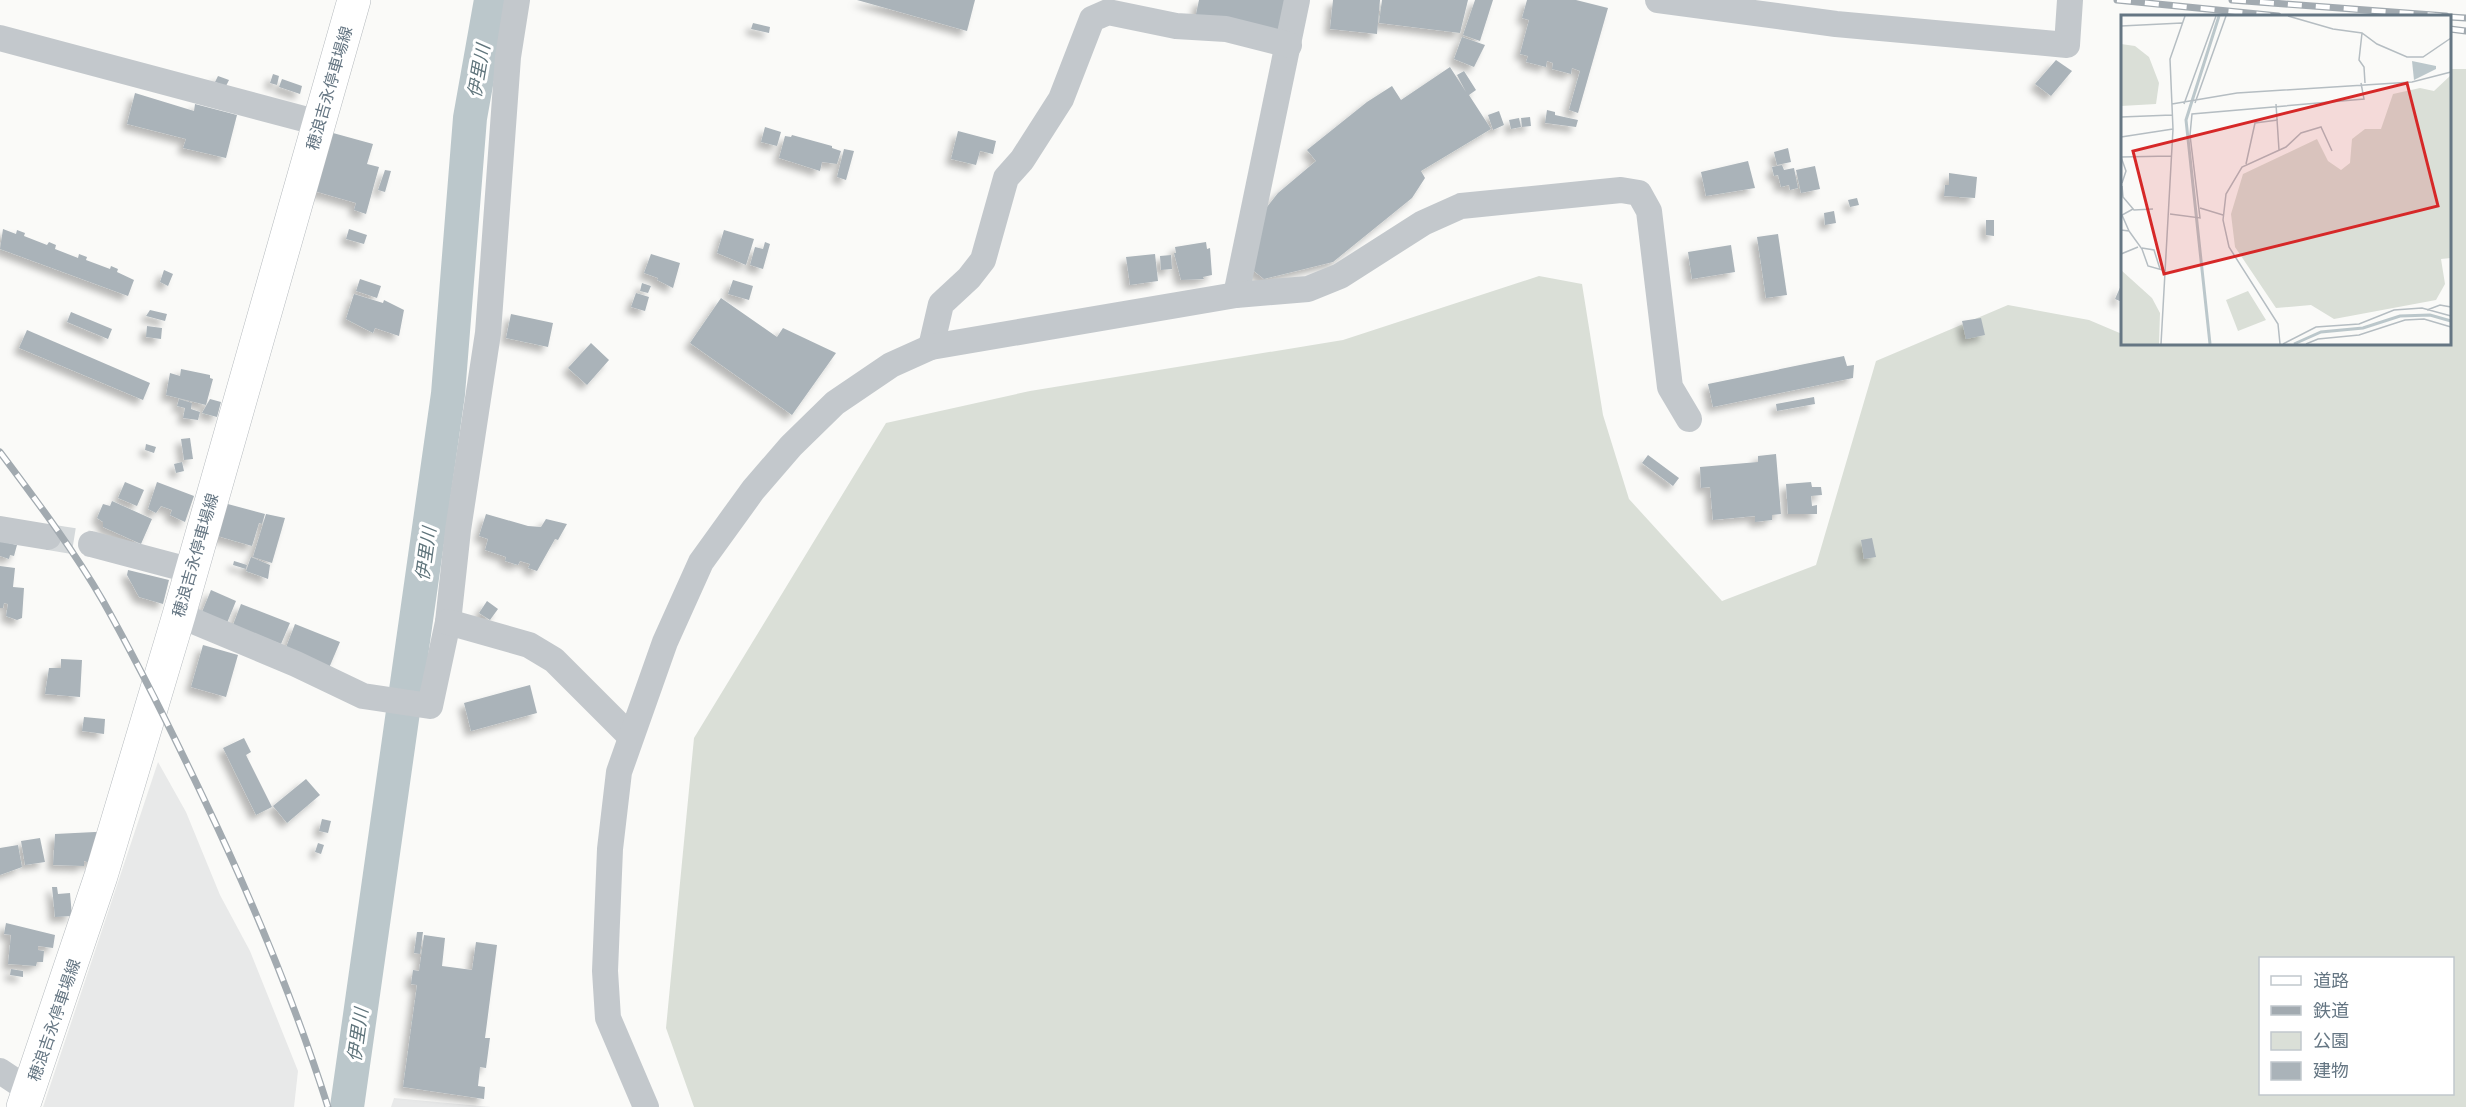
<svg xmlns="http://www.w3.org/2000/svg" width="2466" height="1107" viewBox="0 0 2466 1107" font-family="'Open Sans','Noto Sans JP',sans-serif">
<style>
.built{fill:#e8e9e9}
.green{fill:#dadfd7;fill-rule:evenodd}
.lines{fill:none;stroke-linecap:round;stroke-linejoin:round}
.river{stroke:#bbc7cb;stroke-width:34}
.building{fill:#aab3b9;filter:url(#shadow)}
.minor-tunnel{stroke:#d5d9db;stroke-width:26;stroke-dasharray:26 13;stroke-linecap:butt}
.major-casing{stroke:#b5babe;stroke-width:34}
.minor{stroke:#c3c8cc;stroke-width:26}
.major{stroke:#fff;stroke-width:33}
.rail-casing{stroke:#a2aab0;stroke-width:7}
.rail{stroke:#fff;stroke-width:4.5;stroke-dasharray:14;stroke-linecap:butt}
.labels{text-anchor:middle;stroke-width:6;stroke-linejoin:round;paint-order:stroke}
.street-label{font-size:16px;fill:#657683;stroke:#fff}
.water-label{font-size:18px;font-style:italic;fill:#60757c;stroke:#fff}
.inset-river{fill:none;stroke:#bbc7cb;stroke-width:3}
.inset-road{fill:none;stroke:#b5bdc2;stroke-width:1.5}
.view{fill:#d62828;fill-opacity:0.15;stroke:#d62828;stroke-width:3}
.inset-edge{fill:none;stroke:#657683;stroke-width:3}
</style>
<defs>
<filter id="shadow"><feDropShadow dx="-5.5" dy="5.5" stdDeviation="3" flood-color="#0004"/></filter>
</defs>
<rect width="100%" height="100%" fill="#fafaf8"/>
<!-- built -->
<g class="built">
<polygon points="158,762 186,812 220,895 250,951 298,1071 294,1107 43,1107"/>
<polygon points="394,1098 491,1107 391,1107"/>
</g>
<!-- green -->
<path class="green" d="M2450 69H2466V1107H694L666 1028 694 738 886 423 1030 391 1343 340 1539 276 1582 284 1603 415 1629 499 1722 601 1816 565 1876 361 2008 305 2089 320 2122 334V344H2450ZM2260 958H2452V1094H2260Z"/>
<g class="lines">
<!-- river -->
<polyline class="river" points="347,1107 448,394 470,118 491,0"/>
</g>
<!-- building -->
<g class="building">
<polygon points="857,0 975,0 967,31"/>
<polygon points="1199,0 1286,0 1279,34 1195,19"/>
<polygon points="1333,0 1380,0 1377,34 1330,29"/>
<polygon points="1382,0 1468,0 1460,33 1379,23"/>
<polygon points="1475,0 1493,0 1480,41 1463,35"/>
<polygon points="1527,0 1576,0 1608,8 1578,113 1569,110 1580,71 1572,68 1571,74 1552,69 1553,63 1547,61 1546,67 1526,62 1528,56 1520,54 1529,20 1522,18"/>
<polygon points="753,23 770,27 769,33 751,29"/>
<polygon points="1462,37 1485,45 1474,67 1454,59"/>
<polygon points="2056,60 2072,71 2051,96 2035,84"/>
<polygon points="1450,67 1466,92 1457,75 1464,71 1476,90 1469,95 1491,129 1421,171 1425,178 1412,198 1333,262 1264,279 1250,268 1263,212 1278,193 1316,161 1307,150 1367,102 1392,86 1401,100"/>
<polygon points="273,74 279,76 277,85 270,83"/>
<polygon points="218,76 229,80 226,86 215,82"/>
<polygon points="282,79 302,86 300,94 279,87"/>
<polygon points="135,93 194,111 195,104 237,115 226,158 183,148 186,139 127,124"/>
<polygon points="1547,110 1555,112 1555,115 1578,120 1576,127 1545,123"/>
<polygon points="1499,111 1504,125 1493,130 1488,115"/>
<polygon points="1530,117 1531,126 1522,127 1521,118"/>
<polygon points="1519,118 1521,127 1511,129 1509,120"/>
<polygon points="765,127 781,132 777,146 761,142"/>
<polygon points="958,131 996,141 993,154 980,151 976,165 951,159"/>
<polygon points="333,133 373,144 367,164 379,167 366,214 354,210 356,203 314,191"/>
<polygon points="792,135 832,146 832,148 841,151 837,164 822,162 820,171 779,158 785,136 791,137"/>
<polygon points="1788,148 1791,162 1777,165 1774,152"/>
<polygon points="844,149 854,151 846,180 837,177"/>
<polygon points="1748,161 1755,188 1706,196 1701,172"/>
<polygon points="1782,165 1784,170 1794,168 1798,188 1790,190 1789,185 1781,187 1778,175 1774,176 1772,167"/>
<polygon points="1815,166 1820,189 1801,193 1796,170"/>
<polygon points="385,170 391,171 385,192 378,190"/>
<polygon points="1949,173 1977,177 1975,198 1944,196 1945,185 1949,185"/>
<polygon points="1857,198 1859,205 1850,207 1848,200"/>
<polygon points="1834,211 1836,223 1825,225 1824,213"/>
<polygon points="1986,220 1994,220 1994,236 1986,235"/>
<polygon points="3,229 16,234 17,230 25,233 24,236 47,245 49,242 56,245 55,249 78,258 79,254 87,257 86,260 110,269 111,266 118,269 117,272 134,280 128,296 0,249"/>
<polygon points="349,229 367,235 364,244 346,239"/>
<polygon points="724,230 754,239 746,265 717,253"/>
<polygon points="1778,234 1787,295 1766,298 1757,237"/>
<polygon points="765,242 770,244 763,269 750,265 755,247 763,249"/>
<polygon points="1206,242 1207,249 1210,248 1212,275 1203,277 1204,279 1181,280 1174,253 1176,253 1175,247"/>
<polygon points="1731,245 1735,272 1692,279 1688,252"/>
<polygon points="651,254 680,263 673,288 657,280 658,278 644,273"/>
<polygon points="1155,254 1158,281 1130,285 1126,257"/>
<polygon points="1171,255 1172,269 1161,270 1160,256"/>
<polygon points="164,270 173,274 168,286 160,282"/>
<polygon points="360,279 381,286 377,298 356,291"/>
<polygon points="733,280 753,286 749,300 728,294"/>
<polygon points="642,283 651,286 648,293 640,291"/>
<polygon points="2122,283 2122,302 2115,299"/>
<polygon points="636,293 649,297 645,311 631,307"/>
<polygon points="354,294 383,303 384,300 404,310 399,336 375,328 373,333 346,319"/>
<polygon points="721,298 777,337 783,328 836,353 792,415 690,343"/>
<polygon points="150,310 167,314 165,321 146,316"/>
<polygon points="71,312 112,329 108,339 67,322"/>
<polygon points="511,314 553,323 548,347 506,338"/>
<polygon points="1981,318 1985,335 1966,339 1962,321"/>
<polygon points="147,326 162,328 161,339 146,337"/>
<polygon points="27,330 150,383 143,400 19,348"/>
<polygon points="591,343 609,360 587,385 568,368"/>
<polygon points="1844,356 1847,366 1854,365 1853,378 1713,407 1708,384"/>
<polygon points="181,369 210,375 210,378 213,379 206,405 166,395 170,373 180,376"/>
<polygon points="1814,397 1815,404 1777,411 1776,404"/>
<polygon points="179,399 192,403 191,409 200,412 198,420 183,418 185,408 177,406"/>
<polygon points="210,399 221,402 217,417 202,413"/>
<polygon points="190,438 193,459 184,460 181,439"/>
<polygon points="146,444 156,447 154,453 145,450"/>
<polygon points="1776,454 1781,514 1772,515 1772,520 1755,522 1755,516 1713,520 1710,487 1701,488 1700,467 1758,462 1758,456"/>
<polygon points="1648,455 1679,478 1673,486 1642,463"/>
<polygon points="182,462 184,471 176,473 174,464"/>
<polygon points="125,482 144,490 137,506 118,498"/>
<polygon points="157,482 194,496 185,522 170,515 172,510 161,506 156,513 148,509"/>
<polygon points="1811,482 1812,487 1821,487 1822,495 1811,496 1812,506 1817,505 1817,514 1788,514 1786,484"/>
<polygon points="112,501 152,519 141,544 103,527 103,522 97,518 103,504 110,506"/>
<polygon points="224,503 265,514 262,524 259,523 252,546 214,535"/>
<polygon points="266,514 285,518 272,563 253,557"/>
<polygon points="486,514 528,526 541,527 546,519 567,524 558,540 555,539 537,571 528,568 530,564 520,561 518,565 505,561 506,557 485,550 488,539 479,536"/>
<polygon points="1872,538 1876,557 1864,559 1861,540"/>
<polygon points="0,541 17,545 14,556 10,555 9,559 0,556"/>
<polygon points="251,557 270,565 268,579 246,571"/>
<polygon points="234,561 247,565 246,569 233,565"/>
<polygon points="0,566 15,568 13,587 24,588 22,618 17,620 6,616 8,604 4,603 3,608 0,608"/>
<polygon points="128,570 169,580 163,604 139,597 127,575"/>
<polygon points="211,590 236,601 227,623 202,612"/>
<polygon points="487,601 498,609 490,620 479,613"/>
<polygon points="241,604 290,623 281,644 233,625"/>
<polygon points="295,624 340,642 329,668 285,650"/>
<polygon points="203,645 238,655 226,697 191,687"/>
<polygon points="61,659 82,660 80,697 45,694 49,668 61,668"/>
<polygon points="530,685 537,713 471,731 464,703"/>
<polygon points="84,717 105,719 104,734 82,731"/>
<polygon points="244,738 251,752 246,755 272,807 256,815 223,748"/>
<polygon points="306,779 320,795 287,823 273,806"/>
<polygon points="322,819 331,821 328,833 319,831"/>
<polygon points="95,832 104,833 93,864 84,861 84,866 53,865 55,834"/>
<polygon points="40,838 45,862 25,865 21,841"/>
<polygon points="318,843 324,845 321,854 315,852"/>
<polygon points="18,845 22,867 0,875 0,848"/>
<polygon points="52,887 57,887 58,894 70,893 72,916 55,917"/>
<polygon points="6,923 55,935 53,948 38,946 38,950 44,951 43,962 37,962 36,966 8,964 11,935 4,934"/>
<polygon points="417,932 423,932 420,954 414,953"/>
<polygon points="424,935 445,938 442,966 472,970 476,942 497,945 485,1038 490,1038 486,1068 480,1067 478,1086 485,1087 484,1099 403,1087 417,985 411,984 413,970 419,971"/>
<polygon points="11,969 23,971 23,977 10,975"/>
</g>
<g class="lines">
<!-- minor-tunnel -->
<polyline class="minor-tunnel" points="48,537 91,544"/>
<!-- major casing -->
<g class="major-casing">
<polyline id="major" points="23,1107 101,876 179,615 354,0"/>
</g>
<!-- minor -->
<g class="minor">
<polyline points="1658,0 1836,24 2067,45 2070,0"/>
<polyline points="0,38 319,123"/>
<polyline points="1236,295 1297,0"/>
<polyline points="931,347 941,304 969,278 983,260 1006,178 1022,160 1061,99 1092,19 1108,12 1176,26 1226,29 1289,45"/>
<polyline points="0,529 48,537"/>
<polyline points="91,544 189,570"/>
<polyline points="179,615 296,664 363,696 430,706 448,622 458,530 488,333 508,57 517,0"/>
<polyline points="448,622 529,645 554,660 630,736"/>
<polyline points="0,1071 30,1091"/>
<polyline points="646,1107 608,1018 605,971 610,849 619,772 665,642 701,562 753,490 791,446 835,403 891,365 931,347 1236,295 1308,289 1340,276 1423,223 1461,206 1621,190 1639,193 1649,211 1670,387 1689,419"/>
</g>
<!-- major -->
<use href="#major" class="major"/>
<!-- rail casing -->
<g class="rail-casing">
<g id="rail">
<polyline points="2117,0 2278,16"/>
<polyline points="2232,0 2446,16"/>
<polyline points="2450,17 2466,18"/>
<polyline points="2450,29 2466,31"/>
<path d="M0 452C36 500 73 549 103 601 139 665 171 730 202 795 251 897 294 1000 328 1107"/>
</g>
</g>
<!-- rail -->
<use href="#rail" class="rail"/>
</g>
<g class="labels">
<!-- street labels -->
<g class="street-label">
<text transform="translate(329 88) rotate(-74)" y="6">穂浪吉永停車場線</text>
<text transform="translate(195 555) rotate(-74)" y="6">穂浪吉永停車場線</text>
<text transform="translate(54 1020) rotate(-71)" y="6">穂浪吉永停車場線</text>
</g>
<!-- water labels -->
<g class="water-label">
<text transform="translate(479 71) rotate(-80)" y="6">伊里川</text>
<text transform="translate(426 554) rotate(-82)" y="6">伊里川</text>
<text transform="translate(358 1035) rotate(-82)" y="6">伊里川</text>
</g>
</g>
<!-- overview -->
<g transform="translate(2121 15)">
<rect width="330" height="330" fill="#fafaf8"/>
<path d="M0 29 14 31 28 42 38 68 35 89 0 91ZM330 60V243L320 244 324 269 315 285 213 304 190 290 155 293 114 232 110 199 122 159 196 124 207 146 220 155 229 148 231 124 244 114H260L272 79 299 73 313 76ZM0 255 31 283 39 298 38 329H0ZM127 276 145 305 117 316 105 285Z" fill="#dadfd7"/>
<path d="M291 46 315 51V54L293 65Z" fill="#bbc7cb"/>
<path class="inset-river" d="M89 329 65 105 98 1M173 329 200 317 242 313 279 301 309 300 330 306"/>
<path class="inset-road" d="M167 1 212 14 241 18 256 29 286 42H302L330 23M0 11 61 8M241 18 238 45 243 52 244 68M74 88 105 1M51 89 116 78 291 67 330 57M63 89 95 1M155 89 158 135M0 102 51 100M0 122 52 114M0 142 50 141M0 142 5 156 1 168M125 149 134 108 157 105M1 171 2 182 13 195 32 194M79 193 102 200M49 199 79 203 69 120 71 99 243 84 240 68M0 215 8 216 21 234 27 251 45 256M8 216 1 200 12 194M21 233 33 235 39 254M0 239 17 232M306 295 319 290 330 292M40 329 52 114 49 44 64 1M159 329 157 309 108 232 102 205 105 179 121 152 165 132 180 118 200 112 211 136M162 329 195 312 238 309 273 295 301 293 330 301M185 329 197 324 238 320 284 305 303 304 330 312"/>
<path class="view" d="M286 68 317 191 43 259 12 136Z"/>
<rect width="330" height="330" class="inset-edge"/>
</g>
<!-- legend -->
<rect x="2259" y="957" width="195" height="138" fill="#ffffff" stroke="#c1c8cd" stroke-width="1.5"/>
<rect x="2271" y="976" width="30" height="9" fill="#ffffff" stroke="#c1c8cd" stroke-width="1.5"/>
<text x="2313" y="987" font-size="18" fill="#657683">道路</text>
<rect x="2271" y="1006" width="30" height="9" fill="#a2aab0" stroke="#c1c8cd" stroke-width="1.5"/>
<text x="2313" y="1017" font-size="18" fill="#657683">鉄道</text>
<rect x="2271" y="1032" width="30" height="18" fill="#dadfd7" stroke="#c1c8cd" stroke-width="1.5"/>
<text x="2313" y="1047" font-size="18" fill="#657683">公園</text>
<rect x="2271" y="1062" width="30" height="18" fill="#aab3b9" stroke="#c1c8cd" stroke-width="1.5"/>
<text x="2313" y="1077" font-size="18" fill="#657683">建物</text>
</svg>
